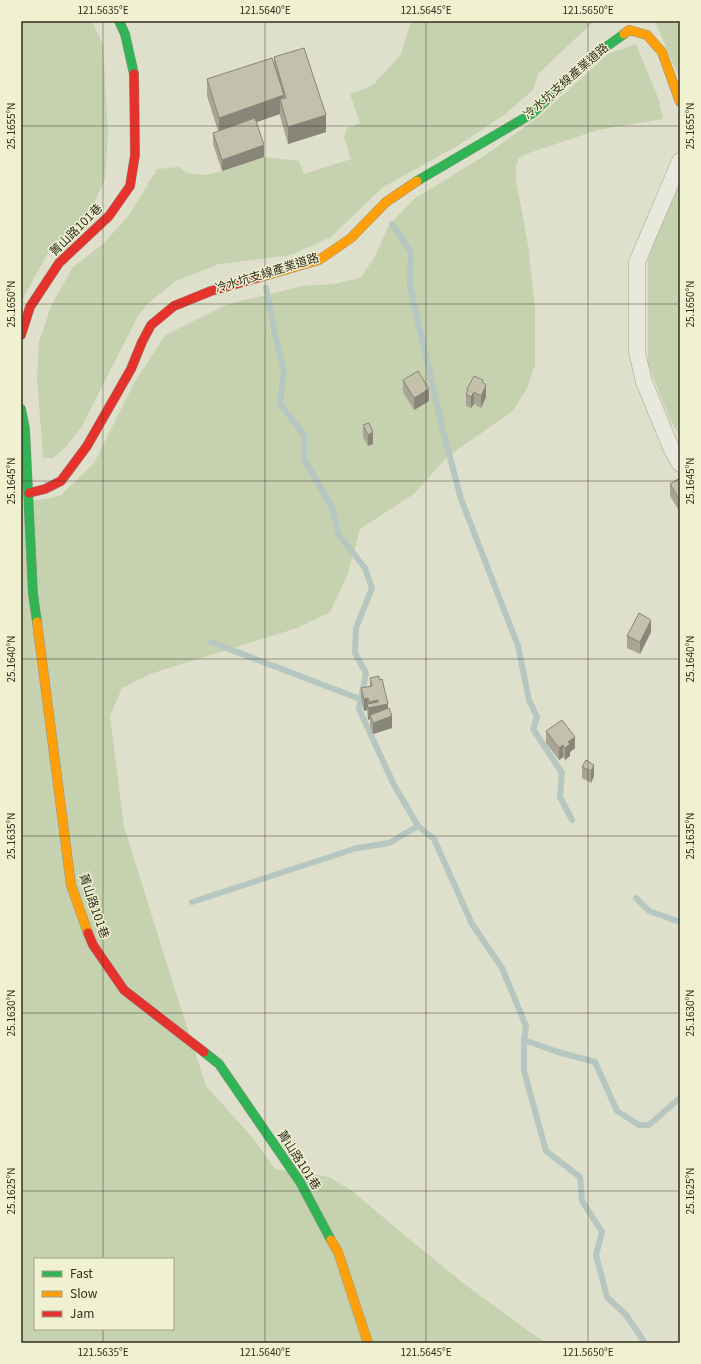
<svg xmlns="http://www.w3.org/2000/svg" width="701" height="1364" viewBox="0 0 701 1364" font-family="Georgia,'Noto Sans TC',serif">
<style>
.green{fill:#c6d1af;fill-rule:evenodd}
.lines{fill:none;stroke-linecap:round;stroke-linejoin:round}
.stream{stroke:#b6c6c0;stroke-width:6}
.street-casing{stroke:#a4a495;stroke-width:17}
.fast-casing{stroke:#949484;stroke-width:10}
.slow-casing{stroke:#949484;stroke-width:10}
.jam-casing{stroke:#949484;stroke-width:10}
.street{stroke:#e8e8dc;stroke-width:16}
.fast{stroke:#30b455;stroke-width:9}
.slow{stroke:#ff9f0a;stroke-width:9}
.jam{stroke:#e5322d;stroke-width:9}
.wall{fill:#a8a594}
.shaded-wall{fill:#888678}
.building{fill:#c3c0ac;stroke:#888678}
.ticks{fill:none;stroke:#322e1e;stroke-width:1;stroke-opacity:0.45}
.labels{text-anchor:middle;stroke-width:3;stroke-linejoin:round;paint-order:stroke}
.street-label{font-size:12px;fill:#322e1e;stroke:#eff1d1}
.neatline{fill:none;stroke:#322e1e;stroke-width:1.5}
.ticks-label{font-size:10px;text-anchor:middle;fill:#322e1e}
</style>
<rect width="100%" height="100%" fill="#dfe0cb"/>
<!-- green -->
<g class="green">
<polygon points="21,21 92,21 103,45 108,134 105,179 92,207 49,251 21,302"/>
<polygon points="411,21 594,21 538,74 533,90 504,115 459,145 382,188 331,237 291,255 219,264 176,281 147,304 138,316 81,428 63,450 53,458 43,458 37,377 39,342 51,306 73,267 104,243 129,215 157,169 179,167 188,173 205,175 222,171 264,157 299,161 304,174 351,159 344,138 346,129 360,123 350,94 365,89 375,83 401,54"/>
<polygon points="655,21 680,21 680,80"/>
<path d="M636 44 659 100 663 119 598 130 529 153 519 158 516 166V180L528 245 535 307V365L527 388 513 411 447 457 414 494 360 529 348 574 330 612 297 628 150 674 122 688 110 716 124 826 170 974 206 1086 252 1137 275 1169 329 1177 351 1190 397 1229 463 1283 534 1335 547 1343H21V503L60 496 94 463 133 385 165 335 228 304 302 286 333 284 360 278 374 258 389 225 414 199 484 156 540 116 608 54ZM35 1259H173V1329H35Z"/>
<polygon points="680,182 680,436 670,420 648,364 648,253"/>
</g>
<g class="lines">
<!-- stream -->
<g class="stream">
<polyline points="392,224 411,252 410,287 443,431 461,499 518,646 529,700 537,717 533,729 562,773 560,797 572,820"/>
<polyline points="266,288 277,343 284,370 280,404 304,435 304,459 333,509 338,534 365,568 372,588 356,628 355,653 366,673 359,709 394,785 418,826 434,839 472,924 502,968 526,1026 524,1040 524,1071 546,1151 580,1177 582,1201 602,1232 596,1255 607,1297 626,1315 645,1343"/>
<polyline points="211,642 360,699"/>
<polyline points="636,898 649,911 680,922"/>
<polyline points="192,902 357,848 389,843 418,826"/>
<polyline points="524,1040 558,1052 595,1062 617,1111 639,1125 649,1125 680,1098"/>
</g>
<!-- street casing -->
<g class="street-casing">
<polyline id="street" points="680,161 637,262 637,352 644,382 672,450 680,464"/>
</g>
<!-- fast casing -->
<g class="fast-casing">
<g id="fast">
<polyline points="119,21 125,34 134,74"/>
<polyline points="417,181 533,113 589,59 624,34"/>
<polyline points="21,409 25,429 33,594 37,622"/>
<polyline points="204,1052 219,1064 300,1182 331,1240"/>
</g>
</g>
<!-- slow casing -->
<g class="slow-casing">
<g id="slow">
<polyline points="624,34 629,30 647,35 662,52 680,102"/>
<polyline points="257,278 319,260 351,238 386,202 417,181"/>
<polyline points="37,622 71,885 88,933"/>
<polyline points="331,1240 338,1252 368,1343"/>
</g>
</g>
<!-- jam casing -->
<g class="jam-casing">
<g id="jam">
<polyline points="21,335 30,307 59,263 109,216 130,186 135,155 134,74"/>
<polyline points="29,493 45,489 61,481 87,446 131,369 142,342 151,325 174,306 211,291 257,278"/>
<polyline points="88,933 93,945 124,990 204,1052"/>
</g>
</g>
<!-- street -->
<use href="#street" class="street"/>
<!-- fast -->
<use href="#fast" class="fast"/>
<!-- slow -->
<use href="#slow" class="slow"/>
<!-- jam -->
<use href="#jam" class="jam"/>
</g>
<!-- wall -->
<g class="wall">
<polygon points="274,57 326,132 288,144 280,116 280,114 256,122 264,157 222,171 213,144 213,133 218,131 207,96 207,79 274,64"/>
<polygon points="403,380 429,401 414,410 403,392"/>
<polygon points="467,389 486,397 481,408 474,404 471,408 466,406 466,394 467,392"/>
<polygon points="363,425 373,444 368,446 363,437"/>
<polygon points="680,478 680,510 679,511 670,496 670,484"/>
<polygon points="651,632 640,654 627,648 627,636"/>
<polygon points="370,678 379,680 388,709 392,728 373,734 370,726 370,719 368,720 367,710 364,711 361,700 361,688 370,686"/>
<polygon points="546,731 575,748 570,752 570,756 565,760 563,757 559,760 546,743"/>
<polygon points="586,760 594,776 591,783 582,778 582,767"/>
</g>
<!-- shaded-wall -->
<g class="shaded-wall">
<polygon points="284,95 284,112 280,99 280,114 219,135 219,118"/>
<polygon points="326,115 326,132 288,144 288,127"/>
<polygon points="264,145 264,157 222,171 222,160"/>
<polygon points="486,385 486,397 481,408 481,396"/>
<polygon points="429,389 429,401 414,410 414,398"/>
<polygon points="474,392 474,404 471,408 471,397"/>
<polygon points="373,432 373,444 368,446 368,435"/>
<polygon points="680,498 680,510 679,511 679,499"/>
<polygon points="651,620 651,632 640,654 640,642"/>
<polygon points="368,698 367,710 364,711 364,699"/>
<polygon points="378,700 388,704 388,716 370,715 370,719 368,720 369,702"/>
<polygon points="392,716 392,728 373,734 373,723"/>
<polygon points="575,737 575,748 570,752 570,756 565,760 565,748 568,742"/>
<polygon points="563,745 563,757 559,760 559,748"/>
<polygon points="594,765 594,776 591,783 591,771"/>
</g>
<!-- building -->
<g class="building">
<polygon points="304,48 326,115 288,127 280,99 286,98 274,57"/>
<polygon points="272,58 284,95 219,118 207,79"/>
<polygon points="255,118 264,145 222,160 213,133"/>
<polygon points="418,371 429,389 414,398 403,380"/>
<polygon points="474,376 483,380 482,382 486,385 481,396 474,392 471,397 466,394 468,390 467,389"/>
<polygon points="369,423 373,432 368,435 363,425"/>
<polygon points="680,478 680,498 679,499 670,484"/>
<polygon points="639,613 651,620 640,642 627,636"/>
<polygon points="379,676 379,680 382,679 388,704 368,708 367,704 378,702 378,700 369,702 368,698 364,699 361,688 372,686 370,678"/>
<polygon points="389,708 392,716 373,723 370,715"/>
<polygon points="562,720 575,737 568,742 570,744 565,748 563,745 559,748 546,731"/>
<polygon points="586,760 594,765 591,771 582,767"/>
</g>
<!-- ticks -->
<path class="ticks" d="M103 21V1259M265 21V1343M426 21V1343M588 21V1343M21 126H680M21 304H680M21 481H680M21 659H680M21 836H680M21 1013H680M21 1191H680M103 1329V1343"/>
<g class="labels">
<!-- street labels -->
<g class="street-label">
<text transform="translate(566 81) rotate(-41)" y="4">冷水坑支線產業道路</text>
<text transform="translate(76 230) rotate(-45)" y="4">菁山路101巷</text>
<text transform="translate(267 273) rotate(-17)" y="4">冷水坑支線產業道路</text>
<text transform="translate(94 906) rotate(71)" y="4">菁山路101巷</text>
<text transform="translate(299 1160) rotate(57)" y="4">菁山路101巷</text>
</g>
</g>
<!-- border -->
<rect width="701" height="1364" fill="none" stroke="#eff1d1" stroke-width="44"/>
<!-- legend -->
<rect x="34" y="1258" width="140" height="72" fill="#eff1d1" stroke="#a3a389"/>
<rect x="42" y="1271" width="20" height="6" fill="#30b455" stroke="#a3a389"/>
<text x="70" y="1278" font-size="12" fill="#322e1e">Fast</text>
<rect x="42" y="1291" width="20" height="6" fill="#ff9f0a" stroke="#a3a389"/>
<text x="70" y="1298" font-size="12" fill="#322e1e">Slow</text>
<rect x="42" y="1311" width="20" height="6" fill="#e5322d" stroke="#a3a389"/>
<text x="70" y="1318" font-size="12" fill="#322e1e">Jam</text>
<rect x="22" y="22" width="657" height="1320" class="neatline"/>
<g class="ticks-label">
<text x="103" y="14">121.5635°E</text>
<text x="265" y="14">121.5640°E</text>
<text x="426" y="14">121.5645°E</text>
<text x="588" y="14">121.5650°E</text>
<text transform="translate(11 126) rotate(-90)" y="4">25.1655°N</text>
<text transform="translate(690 126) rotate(-90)" y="4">25.1655°N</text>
<text transform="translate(11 304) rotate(-90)" y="4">25.1650°N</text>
<text transform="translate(690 304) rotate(-90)" y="4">25.1650°N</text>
<text transform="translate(11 481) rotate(-90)" y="4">25.1645°N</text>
<text transform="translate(690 481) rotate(-90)" y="4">25.1645°N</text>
<text transform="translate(11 659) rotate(-90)" y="4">25.1640°N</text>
<text transform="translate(690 659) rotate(-90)" y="4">25.1640°N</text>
<text transform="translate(11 836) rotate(-90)" y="4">25.1635°N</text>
<text transform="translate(690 836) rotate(-90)" y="4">25.1635°N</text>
<text transform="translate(11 1013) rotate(-90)" y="4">25.1630°N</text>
<text transform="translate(690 1013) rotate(-90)" y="4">25.1630°N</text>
<text transform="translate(11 1191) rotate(-90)" y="4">25.1625°N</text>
<text transform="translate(690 1191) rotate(-90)" y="4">25.1625°N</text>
<text x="103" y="1356">121.5635°E</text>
<text x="265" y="1356">121.5640°E</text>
<text x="426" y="1356">121.5645°E</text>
<text x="588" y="1356">121.5650°E</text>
</g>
</svg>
